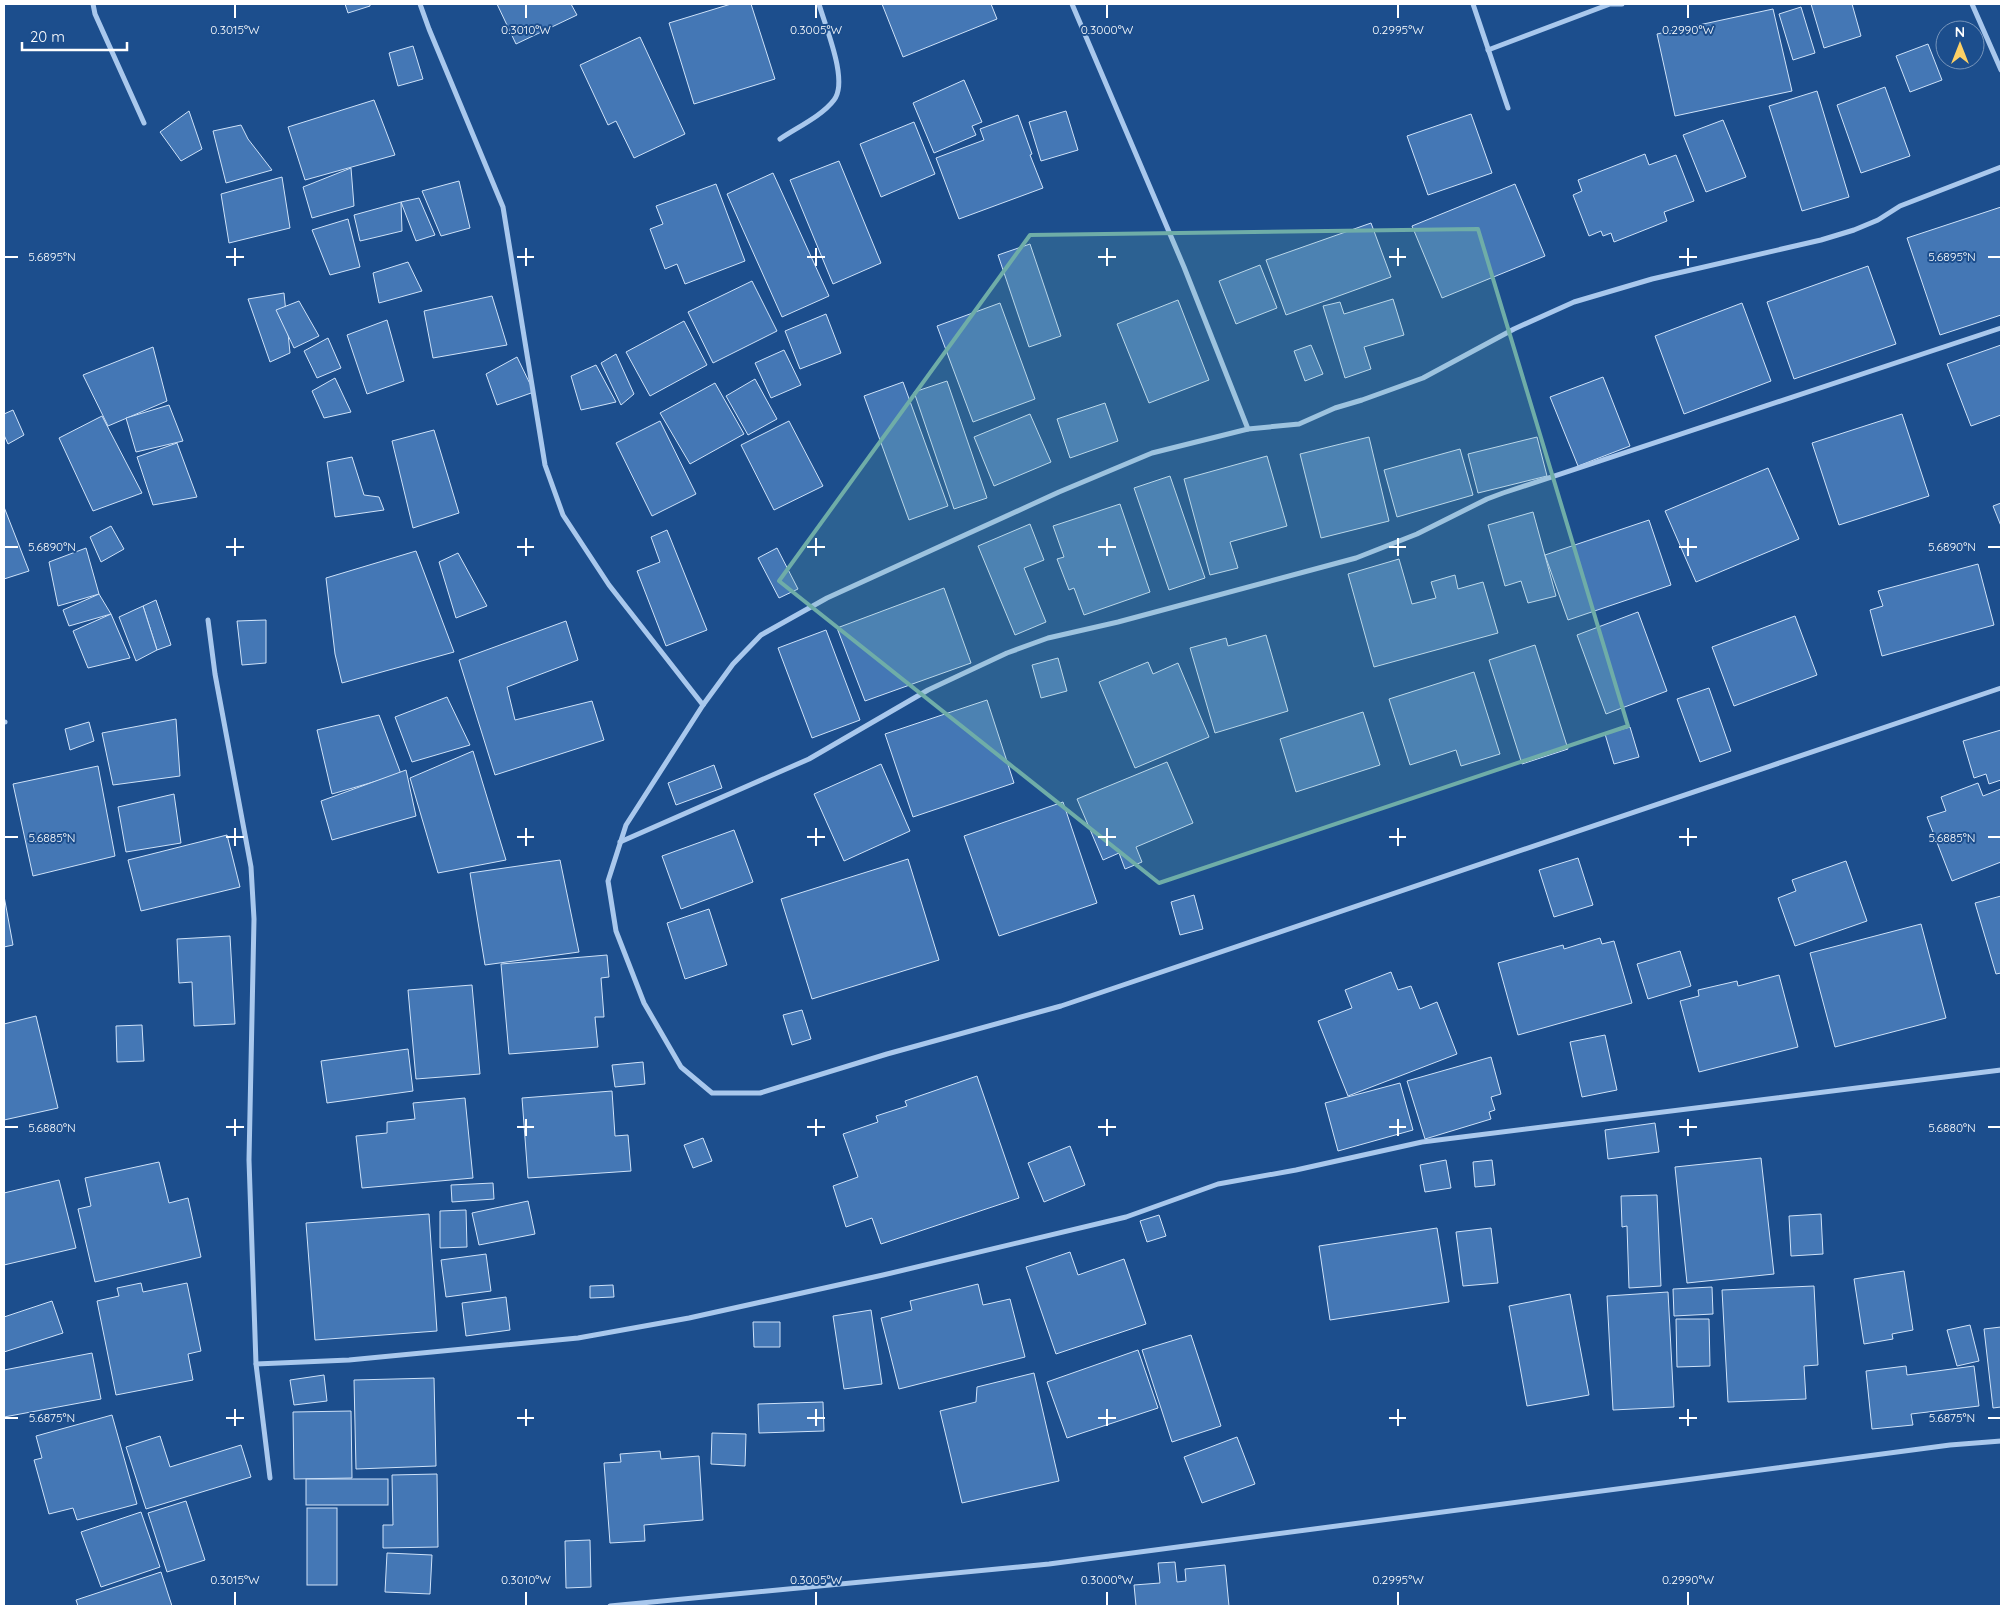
<svg xmlns="http://www.w3.org/2000/svg" width="2005" height="1610" viewBox="0 0 2005 1610" font-family="Quicksand,sans-serif">
<style>
.building{fill:#4477b5;stroke:#cee2f9}
.lines{fill:none;stroke-linecap:round;stroke-linejoin:round}
.minor{stroke:#a9c8ed;stroke-width:5}
.marked{fill:#6fada8;fill-opacity:0.2;stroke:#6fada8;stroke-width:4;stroke-linejoin:round}
.ticks{fill:none;stroke:#fff;stroke-width:2}
.ticks-label{font-size:12px;text-anchor:middle;fill:#fff;stroke:#1c4e8d;stroke-width:4;stroke-linejoin:round;paint-order:stroke}
</style>
<rect width="100%" height="100%" fill="#1c4e8d"/>
<!-- building -->
<g class="building">
<polygon points="345,4 370,4 370,6 348,13"/>
<polygon points="497,4 571,4 577,15 516,44"/>
<polygon points="731,4 751,4 775,79 694,104 669,23"/>
<polygon points="882,4 991,4 997,19 903,57"/>
<polygon points="1811,4 1852,4 1861,36 1824,48"/>
<polygon points="1801,7 1815,53 1793,60 1779,14"/>
<polygon points="1773,9 1792,91 1675,116 1657,34"/>
<polygon points="640,37 685,134 634,158 616,121 608,125 580,65"/>
<polygon points="1928,44 1942,80 1910,92 1896,56"/>
<polygon points="413,46 423,79 398,86 389,53"/>
<polygon points="964,80 982,122 972,126 976,135 934,153 913,103"/>
<polygon points="1885,87 1910,156 1861,173 1837,105"/>
<polygon points="1817,91 1849,197 1802,211 1769,106"/>
<polygon points="374,100 395,155 305,180 288,127"/>
<polygon points="189,111 202,149 181,161 160,132"/>
<polygon points="1066,111 1078,150 1041,161 1029,122"/>
<polygon points="1471,114 1492,173 1428,195 1407,136"/>
<polygon points="1018,115 1032,154 1030,155 1043,188 959,219 936,158 984,140 980,129"/>
<polygon points="1723,120 1746,177 1706,192 1683,135"/>
<polygon points="914,122 935,174 881,197 860,144"/>
<polygon points="241,125 248,139 272,170 226,183 213,131"/>
<polygon points="1645,154 1649,165 1676,155 1694,201 1664,212 1667,221 1614,242 1611,233 1603,236 1601,231 1589,236 1573,195 1582,191 1578,180"/>
<polygon points="839,161 881,263 833,284 790,180"/>
<polygon points="351,168 354,206 312,218 303,187"/>
<polygon points="773,173 829,296 782,317 727,194"/>
<polygon points="282,177 290,228 229,243 221,194"/>
<polygon points="459,181 470,228 441,236 422,191"/>
<polygon points="716,184 745,261 685,284 677,264 665,269 650,229 663,224 656,206"/>
<polygon points="1515,184 1545,256 1442,298 1412,226"/>
<polygon points="419,198 435,235 416,241 401,202"/>
<polygon points="401,202 402,231 360,241 354,215"/>
<polygon points="2001,207 2001,315 1940,335 1907,238"/>
<polygon points="348,219 360,267 330,275 312,230"/>
<polygon points="1371,223 1391,277 1286,315 1266,260"/>
<polygon points="1030,244 1061,336 1029,347 998,255"/>
<polygon points="408,262 422,291 379,303 373,273"/>
<polygon points="1260,265 1277,308 1236,324 1219,281"/>
<polygon points="1868,266 1896,344 1794,379 1767,302"/>
<polygon points="752,281 777,331 713,363 688,312"/>
<polygon points="284,293 290,353 270,362 248,299"/>
<polygon points="492,296 507,345 433,358 424,311"/>
<polygon points="1393,299 1404,335 1364,347 1371,369 1345,378 1323,306 1340,302 1344,314"/>
<polygon points="1178,300 1209,380 1149,403 1117,324"/>
<polygon points="299,301 319,336 294,348 276,310"/>
<polygon points="1000,303 1035,399 973,422 937,326"/>
<polygon points="1742,303 1771,381 1684,414 1655,336"/>
<polygon points="826,314 841,353 800,369 785,331"/>
<polygon points="387,320 404,381 367,394 347,335"/>
<polygon points="684,321 707,365 650,396 626,352"/>
<polygon points="328,338 341,368 317,378 304,351"/>
<polygon points="1311,345 1323,374 1305,381 1294,351"/>
<polygon points="2001,345 2001,415 1971,426 1947,364"/>
<polygon points="153,347 167,401 108,426 83,375"/>
<polygon points="784,350 801,385 771,398 755,363"/>
<polygon points="616,354 634,394 621,405 601,363"/>
<polygon points="517,357 534,392 497,405 486,374"/>
<polygon points="596,365 616,402 581,410 571,376"/>
<polygon points="1603,377 1630,446 1578,466 1550,397"/>
<polygon points="335,378 351,412 324,418 312,391"/>
<polygon points="755,379 777,419 748,435 726,396"/>
<polygon points="947,381 987,498 954,509 914,392"/>
<polygon points="903,382 948,506 909,520 864,396"/>
<polygon points="715,383 744,434 690,464 660,413"/>
<polygon points="1105,403 1118,441 1070,458 1057,419"/>
<polygon points="169,405 183,441 136,452 126,418"/>
<polygon points="13,410 24,435 8,444 4,435 4,414"/>
<polygon points="1030,414 1051,462 994,486 974,437"/>
<polygon points="1902,414 1929,496 1839,525 1812,443"/>
<polygon points="102,416 142,493 93,511 59,438"/>
<polygon points="660,421 696,494 652,516 616,443"/>
<polygon points="789,421 823,486 774,510 741,445"/>
<polygon points="434,430 459,513 413,528 392,441"/>
<polygon points="1369,437 1389,521 1321,538 1300,454"/>
<polygon points="1537,437 1547,476 1478,493 1468,454"/>
<polygon points="177,443 197,497 153,505 137,457"/>
<polygon points="1460,449 1473,495 1397,517 1384,470"/>
<polygon points="1267,456 1287,526 1230,542 1238,568 1210,575 1184,479"/>
<polygon points="352,457 364,495 379,497 384,510 335,517 327,462"/>
<polygon points="1768,468 1799,539 1696,582 1665,511"/>
<polygon points="1170,476 1205,578 1169,590 1134,488"/>
<polygon points="2001,503 2001,526 1993,506"/>
<polygon points="1120,504 1150,592 1084,615 1074,588 1069,590 1057,559 1064,557 1053,526"/>
<polygon points="4,507 29,571 4,579"/>
<polygon points="1533,512 1556,596 1528,603 1521,581 1505,586 1488,525"/>
<polygon points="1649,520 1671,585 1568,620 1545,555"/>
<polygon points="1030,524 1044,560 1024,568 1046,622 1015,635 978,546"/>
<polygon points="111,526 124,549 101,562 90,537"/>
<polygon points="667,530 707,630 666,646 637,571 660,562 651,537"/>
<polygon points="86,548 99,594 58,606 49,562"/>
<polygon points="777,548 798,589 779,598 758,558"/>
<polygon points="416,551 454,652 342,683 335,654 326,578"/>
<polygon points="458,553 487,606 456,618 439,562"/>
<polygon points="1399,559 1412,604 1436,598 1431,582 1455,575 1458,589 1483,582 1498,633 1374,667 1348,574"/>
<polygon points="1978,564 1994,625 1882,656 1870,610 1883,606 1878,591"/>
<polygon points="944,588 971,663 865,701 837,628"/>
<polygon points="99,594 111,614 69,626 63,610"/>
<polygon points="156,600 171,645 157,650 143,606"/>
<polygon points="143,606 157,650 136,661 119,617"/>
<polygon points="1638,612 1667,691 1606,714 1577,635"/>
<polygon points="111,614 130,658 88,668 73,631"/>
<polygon points="1795,616 1817,675 1734,706 1712,647"/>
<polygon points="266,620 266,663 242,665 237,621"/>
<polygon points="566,621 578,660 507,687 515,720 592,701 604,740 495,775 459,660"/>
<polygon points="826,630 860,720 812,738 778,648"/>
<polygon points="1266,635 1288,711 1215,733 1190,648 1226,638 1228,646"/>
<polygon points="1535,645 1568,749 1522,764 1489,660"/>
<polygon points="1058,658 1067,691 1041,698 1032,665"/>
<polygon points="1148,662 1153,674 1178,663 1209,737 1135,768 1099,682"/>
<polygon points="1474,672 1500,754 1461,766 1456,750 1410,765 1389,699"/>
<polygon points="1709,688 1731,751 1700,762 1677,699"/>
<polygon points="447,697 470,745 412,762 395,717"/>
<polygon points="987,700 1014,783 913,817 885,734"/>
<polygon points="1363,712 1380,765 1296,792 1280,739"/>
<polygon points="379,715 401,774 332,794 317,730"/>
<polygon points="176,719 180,776 113,785 102,733"/>
<polygon points="89,722 94,741 70,750 65,729"/>
<polygon points="1630,727 1639,757 1614,764 1605,734"/>
<polygon points="2001,730 2001,780 1989,784 1986,774 1974,778 1963,741"/>
<polygon points="473,751 506,860 438,873 410,778"/>
<polygon points="1167,762 1193,823 1136,847 1142,862 1125,869 1119,853 1103,860 1077,799"/>
<polygon points="881,764 910,831 844,861 814,794"/>
<polygon points="714,765 722,788 676,805 668,783"/>
<polygon points="98,766 115,856 33,876 13,784"/>
<polygon points="406,770 416,816 332,840 321,801"/>
<polygon points="1978,783 1983,796 2001,789 2001,862 1952,881 1927,817 1946,811 1941,797"/>
<polygon points="174,794 181,843 126,852 118,807"/>
<polygon points="1063,802 1097,903 999,936 964,836"/>
<polygon points="734,830 753,882 681,909 662,856"/>
<polygon points="227,835 240,887 141,911 128,860"/>
<polygon points="1578,858 1593,905 1554,917 1539,870"/>
<polygon points="908,859 939,960 812,999 781,899"/>
<polygon points="560,860 579,952 485,965 470,873"/>
<polygon points="1846,861 1867,921 1795,946 1778,898 1796,891 1792,880"/>
<polygon points="1194,895 1203,929 1180,935 1171,902"/>
<polygon points="4,896 13,945 4,947"/>
<polygon points="2001,896 2001,973 1996,974 1975,903"/>
<polygon points="709,909 727,965 685,979 667,923"/>
<polygon points="1921,924 1946,1018 1835,1047 1810,953"/>
<polygon points="230,936 235,1024 194,1026 192,982 179,983 177,939"/>
<polygon points="1600,938 1602,944 1614,941 1632,1003 1518,1035 1498,963 1563,945 1564,949"/>
<polygon points="1680,951 1691,986 1648,999 1637,964"/>
<polygon points="607,955 609,977 601,978 604,1017 595,1017 598,1047 509,1054 501,964"/>
<polygon points="1391,972 1398,990 1411,986 1420,1009 1437,1002 1457,1054 1348,1096 1318,1021 1352,1008 1345,990"/>
<polygon points="1779,975 1798,1047 1699,1072 1680,1001 1699,996 1698,990 1737,981 1738,986"/>
<polygon points="472,985 480,1074 416,1079 408,990"/>
<polygon points="802,1010 811,1039 792,1045 783,1015"/>
<polygon points="36,1016 58,1108 4,1120 4,1024"/>
<polygon points="142,1025 144,1061 117,1062 116,1026"/>
<polygon points="1605,1035 1617,1090 1582,1097 1570,1042"/>
<polygon points="408,1049 413,1091 327,1103 321,1061"/>
<polygon points="1491,1057 1501,1094 1491,1097 1495,1110 1489,1112 1491,1119 1425,1139 1407,1081"/>
<polygon points="643,1062 645,1084 615,1087 612,1065"/>
<polygon points="977,1076 1019,1198 881,1244 872,1218 846,1227 833,1186 858,1177 843,1134 878,1122 876,1116 907,1106 905,1101"/>
<polygon points="1400,1083 1413,1130 1338,1151 1325,1103"/>
<polygon points="612,1091 615,1136 628,1135 631,1171 528,1178 522,1098"/>
<polygon points="465,1098 473,1178 362,1188 356,1136 387,1133 387,1122 415,1119 413,1103"/>
<polygon points="1655,1123 1659,1152 1608,1159 1605,1130"/>
<polygon points="703,1138 712,1161 693,1168 684,1145"/>
<polygon points="1070,1146 1085,1185 1044,1202 1028,1163"/>
<polygon points="1761,1158 1774,1274 1687,1283 1675,1167"/>
<polygon points="1446,1160 1451,1188 1425,1192 1420,1165"/>
<polygon points="1492,1160 1495,1185 1475,1187 1473,1162"/>
<polygon points="159,1162 169,1203 188,1198 201,1257 95,1282 78,1209 91,1206 85,1178"/>
<polygon points="59,1180 76,1248 4,1265 4,1193"/>
<polygon points="493,1183 494,1199 452,1202 451,1185"/>
<polygon points="1657,1195 1661,1286 1629,1288 1627,1226 1622,1227 1621,1196"/>
<polygon points="528,1201 535,1234 479,1245 472,1213"/>
<polygon points="466,1210 467,1247 440,1248 440,1211"/>
<polygon points="429,1214 437,1331 315,1340 306,1223"/>
<polygon points="1821,1214 1823,1254 1791,1256 1789,1216"/>
<polygon points="1159,1215 1166,1236 1147,1242 1140,1221"/>
<polygon points="1437,1228 1449,1302 1330,1320 1319,1246"/>
<polygon points="1491,1228 1498,1283 1463,1286 1456,1232"/>
<polygon points="1070,1252 1078,1275 1124,1259 1146,1324 1056,1354 1026,1267"/>
<polygon points="486,1254 491,1291 446,1297 441,1260"/>
<polygon points="1904,1271 1913,1330 1892,1334 1893,1339 1864,1344 1854,1279"/>
<polygon points="141,1283 143,1292 187,1283 201,1351 188,1354 193,1380 116,1395 97,1301 119,1296 117,1288"/>
<polygon points="978,1284 983,1305 1010,1299 1025,1357 899,1389 881,1318 912,1310 910,1301"/>
<polygon points="613,1285 614,1297 590,1298 590,1286"/>
<polygon points="1814,1286 1818,1365 1804,1366 1806,1399 1728,1402 1722,1290"/>
<polygon points="1712,1287 1713,1314 1674,1316 1673,1289"/>
<polygon points="1668,1292 1674,1407 1613,1410 1607,1296"/>
<polygon points="1570,1294 1589,1395 1527,1406 1509,1306"/>
<polygon points="506,1297 510,1330 466,1336 462,1303"/>
<polygon points="52,1301 63,1333 4,1352 4,1317"/>
<polygon points="871,1310 882,1384 844,1389 833,1316"/>
<polygon points="1676,1319 1709,1319 1710,1366 1677,1367"/>
<polygon points="753,1322 780,1322 780,1347 754,1347"/>
<polygon points="1970,1325 1979,1361 1957,1366 1947,1330"/>
<polygon points="2001,1327 2001,1407 1993,1408 1984,1329"/>
<polygon points="1191,1335 1221,1426 1172,1442 1142,1350"/>
<polygon points="1138,1350 1158,1408 1067,1438 1047,1382"/>
<polygon points="92,1353 101,1399 4,1417 4,1370"/>
<polygon points="1906,1366 1907,1375 1974,1366 1979,1406 1911,1414 1913,1425 1872,1429 1866,1371"/>
<polygon points="1034,1373 1059,1481 962,1503 940,1411 976,1402 977,1387"/>
<polygon points="324,1375 327,1401 294,1405 290,1380"/>
<polygon points="434,1378 436,1466 356,1469 354,1380"/>
<polygon points="823,1402 824,1431 759,1433 758,1404"/>
<polygon points="351,1411 352,1478 294,1479 293,1412"/>
<polygon points="112,1415 137,1504 77,1520 73,1508 49,1514 34,1460 42,1458 36,1436"/>
<polygon points="712,1433 746,1434 745,1466 711,1464"/>
<polygon points="160,1436 170,1467 241,1445 251,1477 146,1509 126,1447"/>
<polygon points="1237,1437 1255,1484 1202,1503 1184,1457"/>
<polygon points="660,1451 661,1459 699,1456 703,1520 644,1525 645,1541 610,1543 604,1463 621,1462 620,1454"/>
<polygon points="437,1474 438,1547 383,1548 383,1525 393,1525 392,1475"/>
<rect x="306" y="1479" width="82" height="26"/>
<polygon points="186,1501 205,1560 167,1572 148,1513"/>
<rect x="307" y="1508" width="30" height="77"/>
<polygon points="141,1512 160,1567 101,1587 81,1532"/>
<polygon points="590,1540 591,1587 566,1588 565,1541"/>
<polygon points="387,1553 432,1555 430,1594 385,1592"/>
<polygon points="1175,1562 1177,1582 1186,1581 1185,1569 1225,1565 1229,1606 1136,1606 1134,1585 1160,1583 1158,1563"/>
<polygon points="161,1572 172,1606 78,1606 76,1600"/>
</g>
<g class="lines">
<!-- minor -->
<g class="minor">
<polyline points="93,4 95,14 144,123"/>
<polyline points="420,4 429,29 503,207 545,465 563,515 609,585 703,705"/>
<polyline points="1072,4 1184,267 1248,429"/>
<polyline points="1473,4 1508,108"/>
<polyline points="1972,4 2001,70"/>
<polyline points="1488,50 1610,4 1622,4"/>
<path d="M780 139C796 128 822 116 834 100 849 81 825 26 819 4"/>
<polyline points="2001,167 1900,206 1878,220 1854,230 1821,240 1652,279 1574,302 1514,329 1423,378 1362,400 1335,408 1299,424 1248,429 1152,453 1059,492 827,598 761,635 733,664 703,705 626,825 608,881 616,931 644,1003 681,1067 712,1093 760,1093 887,1054 1061,1006 2001,688"/>
<polyline points="208,620 215,674 251,867 254,919 249,1160 256,1364 270,1478"/>
<polyline points="4,722 5,722"/>
<polyline points="620,842 809,759 928,690 1007,653 1048,638 1118,622 1356,558 1417,534 1487,499 1503,493 2001,328"/>
<polyline points="256,1364 349,1360 578,1338 689,1318 883,1275 1126,1217 1218,1184 1296,1170 1422,1142 2001,1070"/>
<polyline points="610,1606 1049,1564 1950,1445 2001,1441"/>
</g>
</g>
<!-- marked area -->
<path class="marked" d="M1478 229 1628 726 1159 883 779 581 1030 235Z"/>
<!-- ticks -->
<path class="ticks" d="M235 5V18M526 5V18M816 5V18M1107 5V18M1398 5V18M1688 5V18M235 248V266M526 248V266M816 248V266M1107 248V266M1398 248V266M1688 248V266M5 257H18M226 257H244M517 257H534M807 257H825M1098 257H1116M1389 257H1406M1679 257H1697M1988 257H2000M235 538V556M526 538V556M816 538V556M1107 538V556M1398 538V556M1688 538V556M5 547H18M226 547H244M517 547H534M807 547H825M1098 547H1116M1389 547H1406M1679 547H1697M1988 547H2000M235 828V846M526 828V846M816 828V846M1107 828V846M1398 828V846M1688 828V846M5 837H18M226 837H244M517 837H534M807 837H825M1098 837H1116M1389 837H1406M1679 837H1697M1988 837H2000M235 1119V1136M526 1119V1136M816 1119V1136M1107 1119V1136M1398 1119V1136M1688 1119V1136M5 1127H18M226 1127H244M517 1127H534M807 1127H825M1098 1127H1116M1389 1127H1406M1679 1127H1697M1988 1127H2000M235 1409V1426M526 1409V1426M816 1409V1426M1107 1409V1426M1398 1409V1426M1688 1409V1426M5 1418H18M226 1418H244M517 1418H534M807 1418H825M1098 1418H1116M1389 1418H1406M1679 1418H1697M1988 1418H2000M235 1592V1605M526 1592V1605M816 1592V1605M1107 1592V1605M1398 1592V1605M1688 1592V1605"/>
<g class="ticks-label">
<text x="235" y="34">0.3015°W</text>
<text x="526" y="34">0.3010°W</text>
<text x="816" y="34">0.3005°W</text>
<text x="1107" y="34">0.3000°W</text>
<text x="1398" y="34">0.2995°W</text>
<text x="1688" y="34">0.2990°W</text>
<text x="52" y="261">5.6895°N</text>
<text x="1952" y="261">5.6895°N</text>
<text x="52" y="551">5.6890°N</text>
<text x="1952" y="551">5.6890°N</text>
<text x="52" y="842">5.6885°N</text>
<text x="1952" y="842">5.6885°N</text>
<text x="52" y="1132">5.6880°N</text>
<text x="1952" y="1132">5.6880°N</text>
<text x="52" y="1422">5.6875°N</text>
<text x="1952" y="1422">5.6875°N</text>
<text x="235" y="1584">0.3015°W</text>
<text x="526" y="1584">0.3010°W</text>
<text x="816" y="1584">0.3005°W</text>
<text x="1107" y="1584">0.3000°W</text>
<text x="1398" y="1584">0.2995°W</text>
<text x="1688" y="1584">0.2990°W</text>
</g>
<!-- border -->
<rect width="2005" height="1610" fill="none" stroke="#ffffff" stroke-width="10"/>
<!-- north arrow -->
<g transform="translate(1960 45)"><circle r="24" fill="#1c4e8d" stroke="#7795bb"/>
<path d="M0-4L9 19L0 12L-9 19Z" fill="#fdd166"/>
<text y="-8" font-size="14" font-weight="bold" text-anchor="middle" fill="#ffffff">N</text>
</g>
<!-- scale -->
<path d="M22 42v8h105v-8" fill="none" stroke="#ffffff" stroke-width="2.5"/>
<text x="30" y="42" font-size="15" fill="#ffffff" stroke="#1c4e8d" stroke-width="4" paint-order="stroke">20 m</text>
</svg>
